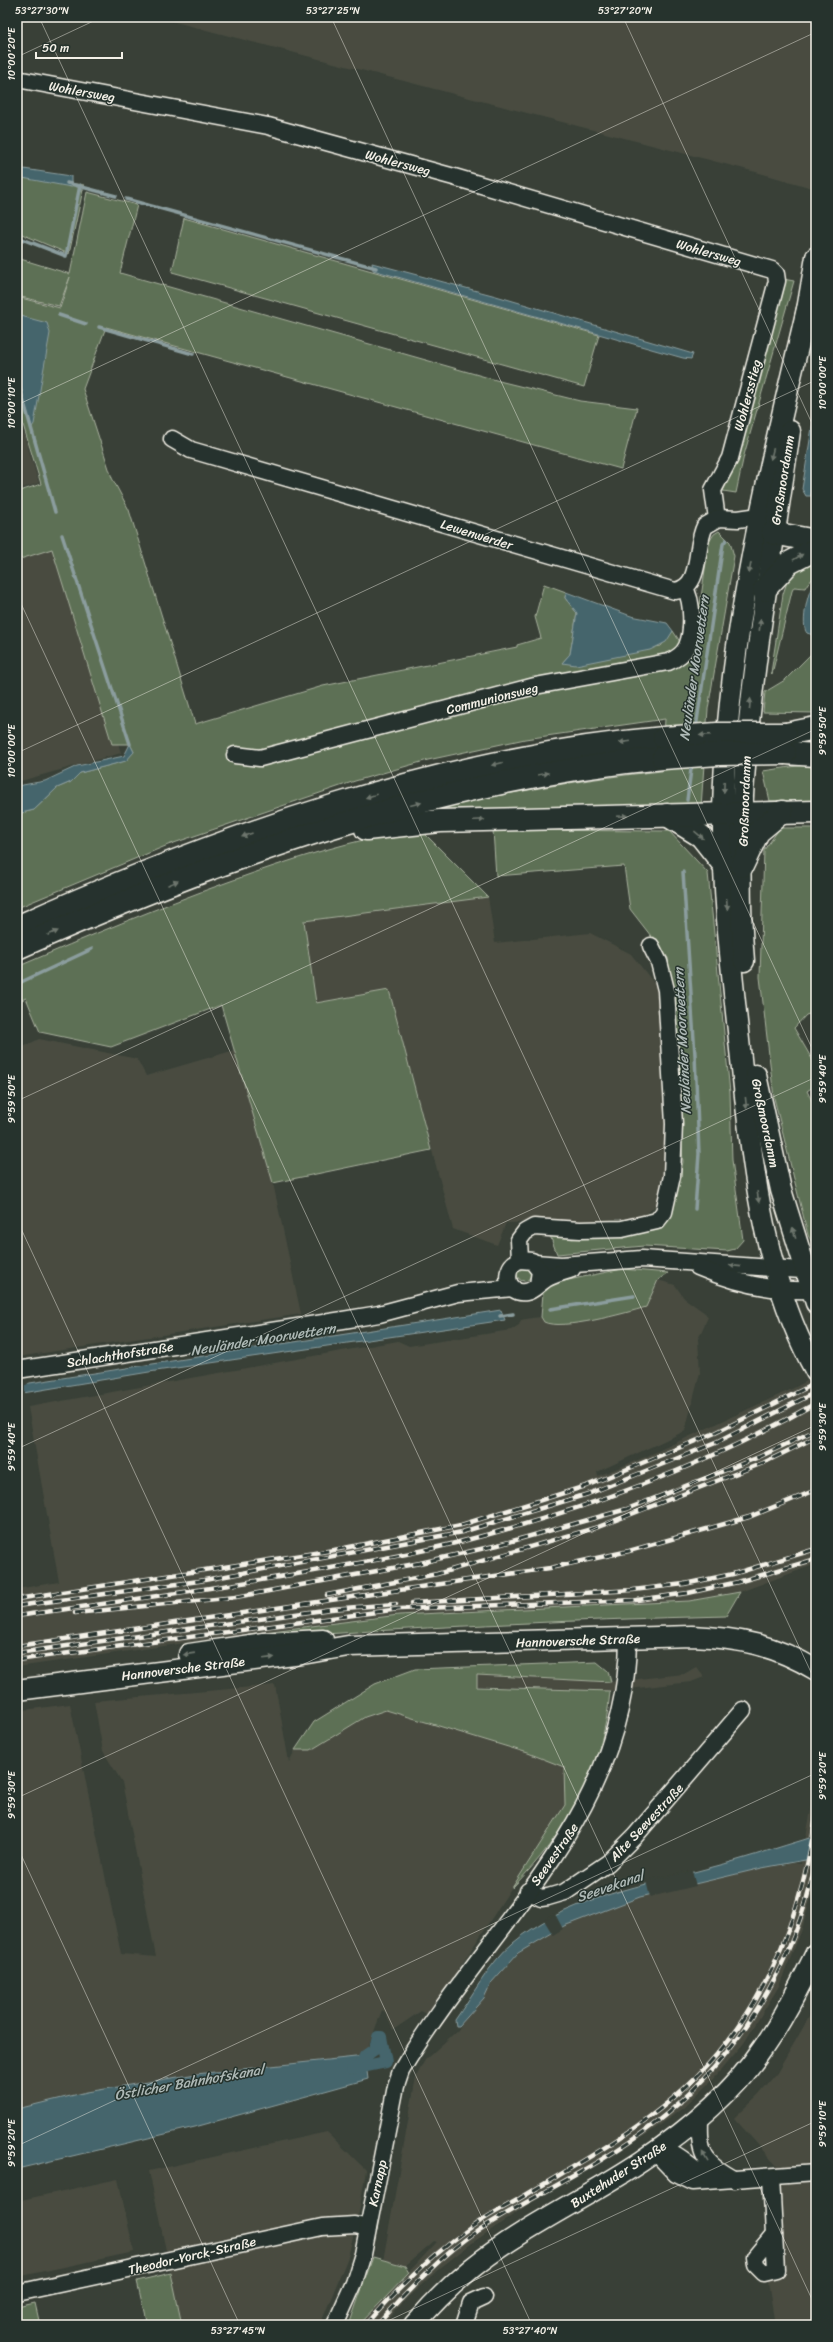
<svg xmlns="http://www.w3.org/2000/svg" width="833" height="2342" viewBox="0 0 833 2342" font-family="Sriracha,sans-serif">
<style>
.built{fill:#494c41}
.green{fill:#5d7054;stroke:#a8b09e}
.water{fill:#45656c;stroke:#8b9d9e}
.pier{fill:#394037}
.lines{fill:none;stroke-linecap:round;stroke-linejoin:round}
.stream{stroke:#8b9d9e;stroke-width:3.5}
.canal{stroke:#45656c;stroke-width:12}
.minor-casing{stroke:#f4f1e8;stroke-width:19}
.major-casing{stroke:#f4f1e8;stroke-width:23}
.highway-casing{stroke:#f4f1e8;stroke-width:25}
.minor{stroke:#26332d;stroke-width:16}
.major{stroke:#26332d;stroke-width:20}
.highway{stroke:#26332d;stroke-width:22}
.rail-casing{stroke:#f4f1e8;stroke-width:4.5}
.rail{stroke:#26332d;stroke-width:3;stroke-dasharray:9;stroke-linecap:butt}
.highway-bridge-casing{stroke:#f4f1e8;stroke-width:25;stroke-linecap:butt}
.highway-bridge{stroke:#26332d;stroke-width:22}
.oneway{fill:#6e766e}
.ticks{fill:none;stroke:#f4f1e8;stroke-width:1;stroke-opacity:0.45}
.labels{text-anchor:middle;stroke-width:3;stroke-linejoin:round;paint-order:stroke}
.street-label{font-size:13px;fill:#f4f1e8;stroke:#26332d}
.water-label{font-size:14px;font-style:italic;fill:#aeb9b6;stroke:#26332d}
.neatline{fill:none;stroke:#f4f1e8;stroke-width:1.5}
.ticks-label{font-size:10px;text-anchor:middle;fill:#f4f1e8}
</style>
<rect width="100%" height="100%" fill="#394037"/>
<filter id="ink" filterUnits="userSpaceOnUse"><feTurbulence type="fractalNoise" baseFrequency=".025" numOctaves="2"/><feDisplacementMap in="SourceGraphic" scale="8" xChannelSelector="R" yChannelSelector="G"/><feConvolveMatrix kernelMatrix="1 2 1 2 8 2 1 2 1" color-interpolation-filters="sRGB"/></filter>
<g filter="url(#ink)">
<!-- built -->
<g class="built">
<polygon points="156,17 816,17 816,189 756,172"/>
<polygon points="17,412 39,483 17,490"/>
<polygon points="57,545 121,753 17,782 17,557"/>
<polygon points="488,897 495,943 590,933 631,954 658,988 664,1082 667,1170 659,1203 646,1214 626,1219 506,1223 497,1245 453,1229 389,990 316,1003 304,921"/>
<polygon points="39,1039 137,1059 146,1076 235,1050 273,1183 301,1314 17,1357 17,1050"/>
<polygon points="658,1280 675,1285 684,1298 705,1313 708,1317 698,1339 700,1373 685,1431 597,1472 598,1476 645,1457 794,1388 816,1376 816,1564 740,1592 689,1601 399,1615 248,1634 17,1667 17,1589 59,1582 28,1407 398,1341 409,1346 511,1330 519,1325 521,1320 532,1318 541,1317 542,1319 646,1307"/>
<polygon points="696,1667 704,1677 691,1682 610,1691 477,1686 477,1675 611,1682 684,1674"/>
<polygon points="275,1685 289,1762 295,1750 311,1750 365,1717 386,1710 528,1753 565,1767 565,1805 429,2015 421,2011 393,2030 385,2012 382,2010 365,2056 196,2074 87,2092 17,2109 17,1711 70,1704 121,1954 156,1957 122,1782 103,1751 94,1701"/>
<polygon points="816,1783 816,1881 801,1932 779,1986 744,2043 713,2079 683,2108 652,2131 532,2202 472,2243 440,2268 406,2299 384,2325 359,2325 437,2242 434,2241 405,2266 383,2261 416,2077 425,2060 458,2030 466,2017 484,1998 491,1983 519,1953 564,1926 640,1897 762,1868 794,1863 801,1864"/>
<polygon points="816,2005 816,2325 775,2325 767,2276 782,2279 777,2166 734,2118 758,2095 777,2073"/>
<polygon points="327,2132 366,2170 359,2212 348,2257 320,2325 182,2325 149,2171"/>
<polygon points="118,2179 134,2252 17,2277 17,2201"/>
</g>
<!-- green -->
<g class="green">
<polygon points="17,177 84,185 69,254 17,232"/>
<path d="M87 192 137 205 120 273 503 382 580 401 637 408 621 469 106 327 83 389 112 478 129 510 195 724 323 686 517 647V645L541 638 535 617 544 584 566 592 565 598 577 613 570 654 562 663 661 646 673 631 688 654 696 632 709 542 714 534 719 531 730 542 734 556 708 709 701 807 416 813C497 795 579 779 662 771L665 719 525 739 428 760 355 781 168 845 17 908V814L34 810 57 788 71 782 80 773 125 761 134 752 130 744H112L52 549 17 560V492L41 484 17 405V297L60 308 70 277 59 306 17 296V258L70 274Z"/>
<polygon points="184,218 599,335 584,387 172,272"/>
<polygon points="783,279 794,281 744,455 736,493 723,491 732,465"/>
<polygon points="816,553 816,576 808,583 805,588 794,587 792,591 772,674 771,673 783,594 787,582"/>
<polygon points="816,649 816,713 763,712 765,692 785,680"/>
<polygon points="804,765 816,766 816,802 770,801 763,771"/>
<polygon points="780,828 816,828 816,1012 806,1015 794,1028 816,1066 816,1085 807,1091 816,1109 816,1250 808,1235 774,1098 760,977 764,850"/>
<path d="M420 829 488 897 304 921 316 1003 389 990 431 1150 273 1183 221 1005 111 1047 40 1032 26 998 17 1002V967C87 937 156 908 228 882 292 859 353 839 420 829Z"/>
<polygon points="493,830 669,831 708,873 730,1093 732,1160 743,1240 735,1249 727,1251 644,1246 557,1254 549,1233 572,1239 662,1229 674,1206 683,1162 668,958 630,909 624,866 496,876"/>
<circle cx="524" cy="1274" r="7"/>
<path d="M622 1269 668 1273 658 1280 646 1307C626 1313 561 1331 544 1322L541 1317 543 1293 554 1283Z"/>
<path d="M740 1592 726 1616C567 1620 408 1628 248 1639V1634L399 1615 689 1601Z"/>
<path d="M597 1662 608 1671 611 1682 477 1675V1687L610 1691C604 1768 566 1834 512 1888L565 1805 564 1767 528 1753 386 1710 365 1717 311 1750H295L314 1722 375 1684 415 1669Z"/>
<polygon points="373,2257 405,2266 409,2273 359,2325 349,2325"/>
<polygon points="171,2273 182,2325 147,2325 137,2281"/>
<polygon points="35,2303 40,2325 17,2325 17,2307"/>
</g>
<!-- water -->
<g class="water">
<polygon points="17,168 71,176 71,187 17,177"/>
<polygon points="372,263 496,296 693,354 691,359 683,358 373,270"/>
<polygon points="17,315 47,323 50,333 34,424 32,427 17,378"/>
<polygon points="816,403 816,450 811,496 806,496 802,489"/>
<path d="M816 581V636L807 633C800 626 808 586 816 581Z"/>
<polygon points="566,592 631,616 667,623 673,631 666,642 650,650 576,665 562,663 570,654 577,613 565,598"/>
<polygon points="130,744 134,752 126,761 80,773 71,782 57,788 34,810 17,814 17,786 45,781 77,766 124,756"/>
<polygon points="501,1310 505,1320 149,1372 17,1394 17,1385"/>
<path d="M816 1836V1858L762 1868 640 1897 564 1926 518 1953 491 1983 484 1998 459 2026H456L455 2020C473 1995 489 1963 513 1943 563 1901 632 1888 694 1872 735 1862 776 1848 816 1836Z"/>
<polygon points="365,2056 368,2079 195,2127 17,2169 17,2109 87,2092 196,2074"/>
</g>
<!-- pier -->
<g class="pier">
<polygon points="31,1381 25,1386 25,1394 17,1396 17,1383"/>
<polygon points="692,1871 696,1886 650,1897 646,1881"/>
<polygon points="555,1914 563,1929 553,1935 544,1920"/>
</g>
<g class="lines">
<!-- stream -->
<g class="stream">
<polyline points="67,183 116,196"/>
<polyline points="126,199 376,268"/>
<polyline points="17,237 66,256 80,185"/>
<polyline points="59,315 86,324"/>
<polyline points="99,327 193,354"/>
<polyline points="17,378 55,512"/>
<polyline points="62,535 130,744"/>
<polyline points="696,728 723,544 726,540"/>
<polyline points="687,800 692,762"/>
<polyline points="683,872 695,1055 699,1154 695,1209"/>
<polyline points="17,984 92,949"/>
<polyline points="550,1309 634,1296"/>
<polyline points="500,1316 513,1314"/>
</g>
<!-- canal -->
<polyline class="canal" points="352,2069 386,2062 381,2037 378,2037 375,2049 365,2056 359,2068"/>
<!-- minor casing -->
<g class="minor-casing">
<g id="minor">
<polyline points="17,79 268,126 454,177 772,270 776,274 777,281 730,458 713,490 717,519"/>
<path d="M172 439 191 450 675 591C703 587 694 547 705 526L719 518 738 519 759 516"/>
<path d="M235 755 260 758 535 686 668 662C676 659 683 655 687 646 693 632 693 601 685 589"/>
<polyline points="520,1260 519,1240 525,1232 534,1227 580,1230 622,1229 657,1221 664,1212 672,1176 674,1124 666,990 659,962 651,946"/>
<polyline points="535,1263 561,1265 642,1259 816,1271"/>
<path d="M698 1267C735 1283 775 1292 816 1290"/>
<path d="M538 1285 540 1271 532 1261 520 1260C502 1266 505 1295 526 1292 534 1291 539 1283 546 1279 554 1274 564 1272 572 1269"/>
<polyline points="17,1370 343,1320 379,1314 458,1293 513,1288"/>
<polyline points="528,1891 541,1898 548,1897 565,1892 608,1863 635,1836 743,1710"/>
<path d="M700 2116C699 2154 701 2162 735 2180"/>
<polyline points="655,2152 676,2174 693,2182 816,2173"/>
<path d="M655 2152C680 2147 692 2176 715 2179"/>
<polyline points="771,2177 774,2234"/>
<polygon points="774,2234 776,2270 764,2273 756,2265 755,2257"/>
<polyline points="17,2293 322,2227 355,2225 368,2228"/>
<path d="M335 2325 354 2283 363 2254 396 2086 401 2071C485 1928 627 1818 628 1639"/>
<polyline points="464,2325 471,2303 484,2297"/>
</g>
</g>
<!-- major casing -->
<g class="major-casing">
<g id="major">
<path d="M807 309C768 474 726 641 723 812 722 901 734 990 743 1078 754 1179 766 1282 816 1372"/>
<polyline points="805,322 816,257"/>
<path d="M744 961C729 782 765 607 790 431"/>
<polyline points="756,1075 781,1190 816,1303"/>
<polyline points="189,1654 263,1643 323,1640"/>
<path d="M17 1690 302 1654 348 1646 692 1636C740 1638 775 1645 816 1670"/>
<path d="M414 2325C432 2304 451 2285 472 2268 524 2226 587 2198 642 2161 687 2131 733 2093 763 2048 784 2018 800 1985 816 1953"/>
</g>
</g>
<!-- highway casing -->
<g class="highway-casing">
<g id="highway">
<polyline points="773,533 816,541"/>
<polyline points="764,590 789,563 816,549"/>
<polyline points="786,734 816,728"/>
<polyline points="785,753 816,755"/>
<polyline points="667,815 701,836 724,865"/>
<polyline points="366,829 440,821 816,812"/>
<polyline points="742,866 758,832 782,812"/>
<path d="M17 927C218 837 443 757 664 738"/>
<path d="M17 948C222 857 439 779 663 758"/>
</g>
</g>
<!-- minor -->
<use href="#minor" class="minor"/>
<!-- major -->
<use href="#major" class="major"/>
<!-- highway -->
<use href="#highway" class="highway"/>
<!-- rail casing -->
<g class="rail-casing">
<g id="rail">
<polyline points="327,1595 437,1574 598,1527 763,1463 816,1437"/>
<polyline points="17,1599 334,1550 461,1525 586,1486 715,1433 816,1383"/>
<polyline points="412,1603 633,1590 684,1584 733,1574 816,1549"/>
<polyline points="17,1606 199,1581 462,1532 588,1494 718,1442 816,1392"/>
<polyline points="75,1613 236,1597 420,1563 498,1545 627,1509 759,1457 816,1430"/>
<path d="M17 1616C122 1601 227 1587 331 1568 377 1560 422 1552 467 1540 587 1509 708 1465 816 1403"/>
<polyline points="17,1646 550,1568 629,1551 749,1517 816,1490"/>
<polyline points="17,1653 331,1609 396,1604"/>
<polyline points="17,1660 399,1609 637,1600 688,1593 738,1582 816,1559"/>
<path d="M366 2325C397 2289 434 2253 473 2226 487 2216 503 2208 519 2199 562 2173 608 2148 648 2118 751 2043 798 1939 816 1816"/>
<path d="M377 2325C408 2291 440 2256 479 2230 536 2194 600 2166 654 2124 738 2059 795 1964 816 1861"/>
</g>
</g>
<!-- rail -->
<use href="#rail" class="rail"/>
<!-- highway-bridge casing -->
<g class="highway-bridge-casing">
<g id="highway-bridge">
<polyline points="664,738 717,734 786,734"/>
<polyline points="663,758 718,754 785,753"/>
</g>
</g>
<!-- highway-bridge -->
<use href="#highway-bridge" class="highway-bridge"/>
</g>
<!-- one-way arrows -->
<defs><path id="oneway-solid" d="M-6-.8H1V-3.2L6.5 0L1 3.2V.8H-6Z"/></defs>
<g class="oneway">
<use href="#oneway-solid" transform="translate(772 454) rotate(104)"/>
<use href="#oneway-solid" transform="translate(798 557) rotate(-31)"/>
<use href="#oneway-solid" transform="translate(750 568) rotate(100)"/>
<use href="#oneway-solid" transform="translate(760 625) rotate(-83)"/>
<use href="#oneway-solid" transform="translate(750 704) rotate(-84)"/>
<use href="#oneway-solid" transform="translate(705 735) rotate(176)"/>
<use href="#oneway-solid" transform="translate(625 742) rotate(173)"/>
<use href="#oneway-solid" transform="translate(497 764) rotate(166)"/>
<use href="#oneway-solid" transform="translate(543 774) rotate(-10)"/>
<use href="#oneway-solid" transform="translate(724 787) rotate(92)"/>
<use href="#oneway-solid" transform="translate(371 796) rotate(163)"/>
<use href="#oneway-solid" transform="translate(416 804) rotate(-14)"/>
<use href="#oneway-solid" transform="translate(622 816) rotate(-2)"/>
<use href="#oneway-solid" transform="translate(479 820) rotate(-2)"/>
<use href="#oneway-solid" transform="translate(247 835) rotate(160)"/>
<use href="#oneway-solid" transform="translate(699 835) rotate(40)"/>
<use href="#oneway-solid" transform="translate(173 883) rotate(-22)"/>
<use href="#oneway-solid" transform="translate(727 904) rotate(86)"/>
<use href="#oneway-solid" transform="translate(53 933) rotate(-23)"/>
<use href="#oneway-solid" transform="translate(746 1103) rotate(84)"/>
<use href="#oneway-solid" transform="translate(758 1197) rotate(81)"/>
<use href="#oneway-solid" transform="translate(794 1233) rotate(-107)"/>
<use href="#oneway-solid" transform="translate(735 1266) rotate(-174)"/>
<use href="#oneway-solid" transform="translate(189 1654) rotate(172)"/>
<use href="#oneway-solid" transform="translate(269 1658) rotate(-7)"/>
<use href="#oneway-solid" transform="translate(705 2157) rotate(-120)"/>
</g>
</g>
<!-- ticks -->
<path class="ticks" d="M39 17 816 1683M331 17 816 1057M623 17 816 432M17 57 102 17M17 405 816 32M17 595 816 2308M17 753 816 380M17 1101 816 729M17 1220 532 2325M17 1449 816 1077M17 1798 816 1425M17 1846 240 2325M17 2146 816 1773M379 2325 816 2121"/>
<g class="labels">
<!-- street labels -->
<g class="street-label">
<text transform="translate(82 91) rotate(10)" y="5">Wohlersweg</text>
<text transform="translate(398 162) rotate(15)" y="5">Wohlersweg</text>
<text transform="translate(709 252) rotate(16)" y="5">Wohlersweg</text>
<text transform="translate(747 395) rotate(-75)" y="5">Wohlersstieg</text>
<text transform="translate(782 480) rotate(-81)" y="5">Großmoordamm</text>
<text transform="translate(477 534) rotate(17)" y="5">Lewenwerder</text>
<text transform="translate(492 698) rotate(-14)" y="5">Communionsweg</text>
<text transform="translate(744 801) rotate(-88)" y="5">Großmoordamm</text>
<text transform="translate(766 1123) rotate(78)" y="5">Großmoordamm</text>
<text transform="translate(120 1354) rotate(-9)" y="5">Schlachthofstraße</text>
<text transform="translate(578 1640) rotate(-2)" y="5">Hannoversche Straße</text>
<text transform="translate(183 1668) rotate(-7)" y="5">Hannoversche Straße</text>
<text transform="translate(646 1822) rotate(-47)" y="5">Alte Seevestraße</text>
<text transform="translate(554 1854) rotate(-55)" y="5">Seevestraße</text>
<text transform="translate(618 2174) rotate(-33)" y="5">Buxtehuder Straße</text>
<text transform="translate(377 2183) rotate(-78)" y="5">Karnapp</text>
<text transform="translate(192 2255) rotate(-13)" y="5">Theodor-Yorck-Straße</text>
</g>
<!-- water labels -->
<g class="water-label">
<text transform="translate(694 668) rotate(-82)" y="5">Neuländer Moorwettern</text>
<text transform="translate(682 1041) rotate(-93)" y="5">Neuländer Moorwettern</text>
<text transform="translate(263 1339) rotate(-9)" y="5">Neuländer Moorwettern</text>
<text transform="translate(610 1886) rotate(-19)" y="5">Seevekanal</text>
<text transform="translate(189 2082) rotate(-10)" y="5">Östlicher Bahnhofskanal</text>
</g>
</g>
<!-- margin -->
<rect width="833" height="2342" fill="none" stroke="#26332d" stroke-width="44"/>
<!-- scale -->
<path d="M36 52v6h86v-6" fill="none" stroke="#f4f1e8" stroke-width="2"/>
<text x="42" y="52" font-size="12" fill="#f4f1e8" stroke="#26332d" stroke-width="3" paint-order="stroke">50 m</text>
<rect x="22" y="22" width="789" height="2298" class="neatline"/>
<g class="ticks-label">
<text x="42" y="14">53°27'30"N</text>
<text x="333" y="14">53°27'25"N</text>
<text x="625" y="14">53°27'20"N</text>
<text transform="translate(11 54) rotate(-90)" y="4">10°00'20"E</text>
<text transform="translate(822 383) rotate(-90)" y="4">10°00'00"E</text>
<text transform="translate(11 403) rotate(-90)" y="4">10°00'10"E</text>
<text transform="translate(822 731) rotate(-90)" y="4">9°59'50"E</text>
<text transform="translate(11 751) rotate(-90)" y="4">10°00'00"E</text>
<text transform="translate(822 1079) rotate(-90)" y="4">9°59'40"E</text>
<text transform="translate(11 1099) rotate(-90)" y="4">9°59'50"E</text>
<text transform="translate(822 1427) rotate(-90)" y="4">9°59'30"E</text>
<text transform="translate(11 1447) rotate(-90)" y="4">9°59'40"E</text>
<text transform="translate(822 1776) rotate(-90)" y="4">9°59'20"E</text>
<text transform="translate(11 1795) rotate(-90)" y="4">9°59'30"E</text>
<text transform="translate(822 2124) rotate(-90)" y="4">9°59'10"E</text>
<text transform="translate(11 2143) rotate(-90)" y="4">9°59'20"E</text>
<text x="238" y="2334">53°27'45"N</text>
<text x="530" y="2334">53°27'40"N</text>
</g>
</svg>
